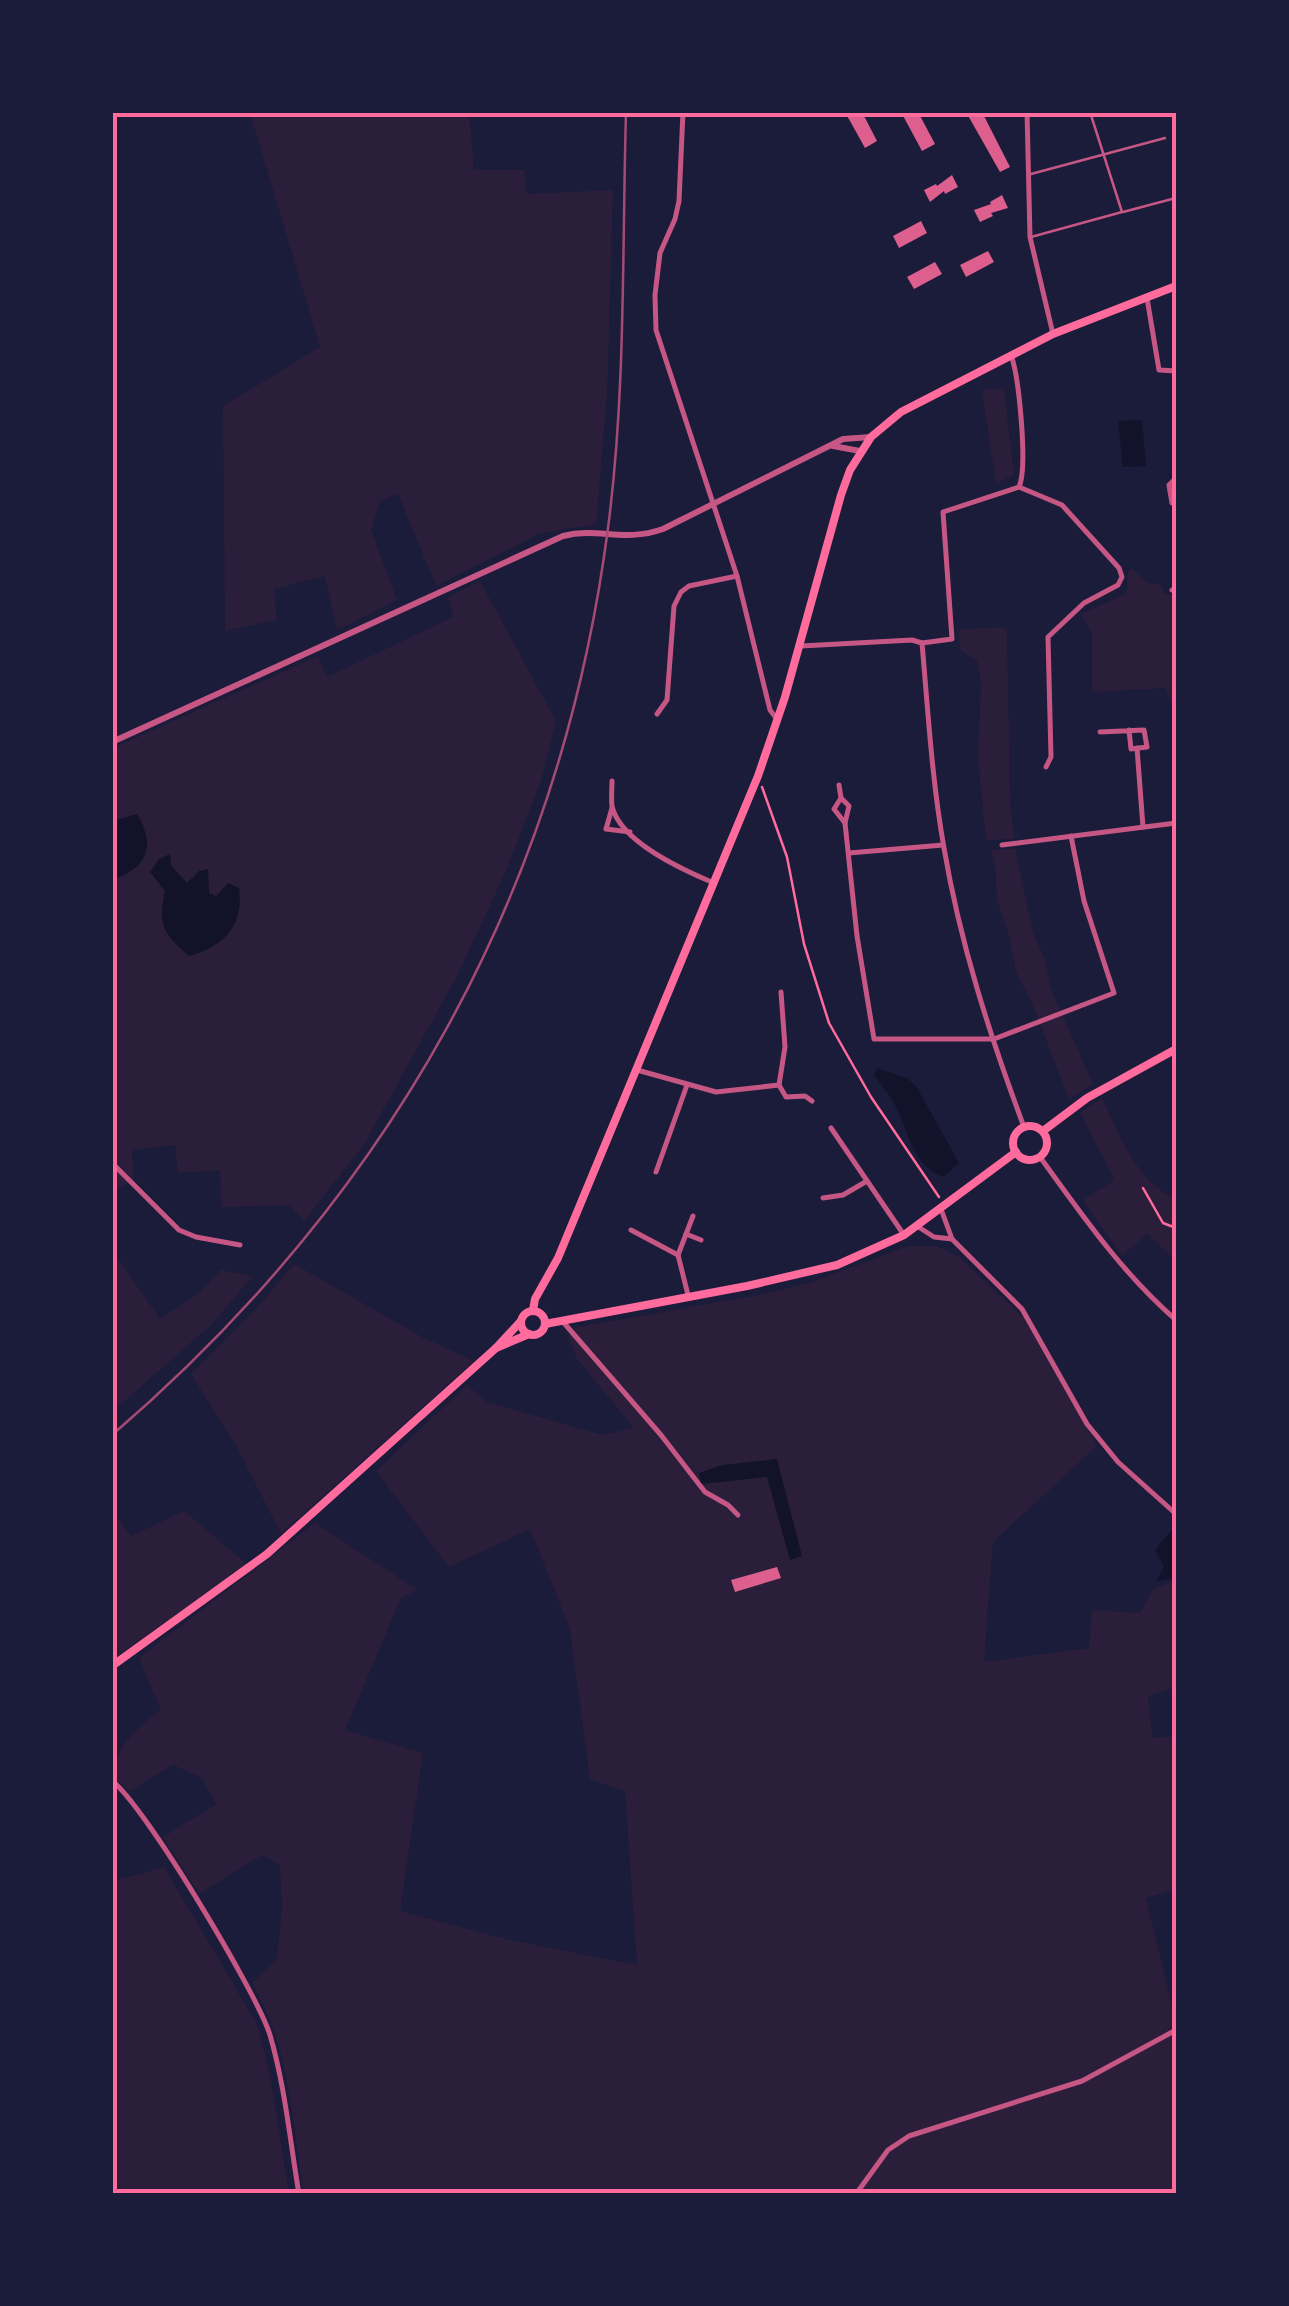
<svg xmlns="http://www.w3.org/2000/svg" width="1289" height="2306" viewBox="0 0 1289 2306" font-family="'IBM Plex Sans',sans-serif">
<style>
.green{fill:#2a1e3b}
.water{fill:#12122b}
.building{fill:#dd5f8e}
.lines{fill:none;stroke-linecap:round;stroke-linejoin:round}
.path{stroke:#ff6b9d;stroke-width:2.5}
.service{stroke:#c65784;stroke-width:2.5}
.minor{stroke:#c65784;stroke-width:5}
.tertiary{stroke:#c65784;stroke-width:6}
.secondary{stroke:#ff6b9d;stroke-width:8}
.rail{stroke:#a44b75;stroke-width:2.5}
.neatline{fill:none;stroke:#ff6b9d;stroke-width:4}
</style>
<rect width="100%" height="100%" fill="#1b1b3a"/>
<!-- green -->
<g class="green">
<polygon points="250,113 469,113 474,170 524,170 527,194 613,190 607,396 596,524 539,534 436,586 398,494 380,501 371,530 397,600 337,630 325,576 274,589 277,620 225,631 223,406 320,347"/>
<polygon points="1004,388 1014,475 996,484 982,390"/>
<polygon points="1132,568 1147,583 1161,585 1164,593 1176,596 1176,718 1166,688 1092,692 1092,633 1081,614 1126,594 1128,571"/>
<polygon points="480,581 556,721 541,780 507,869 457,976 365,1143 304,1221 290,1205 222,1207 220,1170 178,1173 175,1145 132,1150 134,1179 113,1192 113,748 318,656 327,677 453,617 448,597"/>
<polygon points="995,627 1007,629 1010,800 1014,839 986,840 978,757 981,682 977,661 961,651 958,630"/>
<polygon points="1015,849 1033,933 1045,959 1050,987 1093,1084 1069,1099 1032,1003 1016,972 1008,931 997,900 995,866 991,850"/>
<path d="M1102 1098C1119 1134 1137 1183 1176 1199V1261L1147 1233 1122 1256 1083 1200 1115 1180 1080 1113Z"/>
<path d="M909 1246H937L959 1257 1023 1317 1097 1446 993 1542 984 1662 1089 1648 1092 1610 1140 1613 1153 1589 1176 1580V1687L1148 1696 1153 1738 1176 1736V1889L1146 1898 1176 2022V2193H304C291 2119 291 2050 252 1983L277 1958 282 1908 280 1865 262 1855 199 1894 163 1837 216 1804 202 1778 173 1765 130 1791 113 1778C113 1748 138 1727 161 1710L139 1658 315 1523 418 1590 401 1598 345 1730 423 1753 400 1911 506 1939 637 1965 625 1791 590 1779 570 1629 530 1529 449 1567 376 1471 467 1385 487 1402 602 1435 634 1428 577 1359 568 1336 572 1328 760 1295 812 1282Z"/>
<polygon points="112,1250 160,1319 200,1292 221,1270 253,1276 211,1325 113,1411"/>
<polygon points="294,1264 422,1337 474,1361 281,1534 238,1449 191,1374 255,1310"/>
<polygon points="184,1511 247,1564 113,1659 113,1512 131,1536"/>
<polygon points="164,1867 257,2024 270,2074 289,2193 113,2194 113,1881"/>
</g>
<!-- water -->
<g class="water">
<polygon points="1142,420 1146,466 1123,467 1118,421"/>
<path d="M137 814C155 843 149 866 117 878L113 873V821Z"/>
<path d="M170 854 171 865 187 883 199 871 208 869 209 893 216 896 228 883 239 888C244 925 225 946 189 956 164 934 157 926 165 891L150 872 159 859Z"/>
<path d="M877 1068 907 1078 916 1086 959 1163 943 1177C913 1167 907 1127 894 1103 888 1093 881 1084 874 1075Z"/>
<polygon points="777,1459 802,1556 790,1560 767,1477 701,1484 699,1473 722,1465"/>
<polygon points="1174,1527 1176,1527 1176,1578 1157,1581 1164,1566 1155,1550"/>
</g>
<!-- building -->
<g class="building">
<polygon points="845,112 862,112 877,141 865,148"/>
<polygon points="901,112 918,112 935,144 922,151"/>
<polygon points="966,112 982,112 1010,167 1000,172"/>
<polygon points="952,175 958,187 945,194 944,191 930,202 924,190 936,184 937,186"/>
<polygon points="1002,195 1008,208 991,213 993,216 980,222 974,210 991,204 990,202"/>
<polygon points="921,221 927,233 899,248 893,236"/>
<polygon points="988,251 994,262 966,277 960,265"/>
<polygon points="935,262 942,274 914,289 907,277"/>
<polygon points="777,1567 781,1578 735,1592 731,1580"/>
</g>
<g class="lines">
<!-- path -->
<g class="path">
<polyline points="762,787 787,857 804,944 829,1023 871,1097 939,1197"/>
<polyline points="1143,1188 1163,1223 1176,1228"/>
</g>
<!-- service -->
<g class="service">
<polyline points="1031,174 1165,138"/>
<polyline points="1123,212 1172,199"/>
<polyline points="1031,237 1122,212 1090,112"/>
</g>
<!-- minor -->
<g class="minor">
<polyline points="683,112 679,201 675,219 660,253 655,295 656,330 737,576 770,710 776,718"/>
<polyline points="1027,112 1030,237 1053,334"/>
<polyline points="1147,298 1159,370 1176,371"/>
<path d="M1011 355C1019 377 1028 467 1019 487L1062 505 1119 568 1122 577 1118 585 1084 603 1048 637 1051 757 1046 767"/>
<polyline points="1176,478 1169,485 1172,503 1176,502"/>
<path d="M1019 487 943 512 952 639 922 643C928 711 932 781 944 848 960 943 990 1036 1024 1127"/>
<polyline points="1172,590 1176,591"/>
<polyline points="801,646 912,640 922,643"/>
<polyline points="657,714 667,700 674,606 681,592 689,586 737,576"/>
<polyline points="1100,732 1144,730 1147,747 1131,749 1129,730"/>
<polyline points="1137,748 1143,827"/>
<path d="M612 781C612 789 611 799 612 806 620 842 683 870 714 883"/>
<polyline points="839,785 841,798 834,809 845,823 857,936 874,1039 994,1039 1114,993 1084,901 1071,836"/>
<polyline points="841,798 849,806 845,823"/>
<polyline points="612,808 606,829 630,832"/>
<polyline points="1002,845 1176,823"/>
<polyline points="849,853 943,845"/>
<polyline points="637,1070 716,1092 779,1085 786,1097 805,1096 812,1101"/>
<polyline points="779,1085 785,1047 781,992"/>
<polyline points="831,1128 904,1235"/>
<path d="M1040 1157C1082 1215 1122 1273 1176 1320"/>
<polyline points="112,1163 179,1230 196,1237 240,1245"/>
<polyline points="656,1172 687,1085"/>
<polyline points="823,1198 843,1195 867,1181"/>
<polyline points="941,1209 952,1239 1022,1309 1087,1424 1118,1462 1176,1514"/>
<polyline points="917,1226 934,1237 952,1239"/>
<polyline points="631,1230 678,1255 693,1216"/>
<polyline points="686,1234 701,1240"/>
<polyline points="678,1255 688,1295"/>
<polyline points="564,1323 661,1435 705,1492 728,1505 738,1515"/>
<path d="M112 1781C144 1804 258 1995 270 2035 285 2086 290 2141 299 2194"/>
<polyline points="856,2194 888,2150 909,2136 1082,2081 1176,2030"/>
</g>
<!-- tertiary -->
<g class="tertiary">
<polyline points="833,446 860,451"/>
<path d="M112 742 563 536C599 527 623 543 663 529L843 439 871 437"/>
</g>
<!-- secondary -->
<g class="secondary">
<circle cx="1030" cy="1143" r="17"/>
<polyline points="1043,1131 1087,1098 1176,1049"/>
<polyline points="533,1310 535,1299 558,1258 758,776 785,697 841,495 850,470 871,437 901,412 1053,334 1176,286"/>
<circle cx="533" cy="1323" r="12"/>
<polyline points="545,1324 747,1286 837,1265 904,1235 1016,1152"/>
<polyline points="496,1348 529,1334"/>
<polyline points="112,1666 267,1554 496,1348 521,1321"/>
</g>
<!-- rail -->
<path class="rail" d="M112 1435C390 1196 561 892 608 528 626 391 622 250 626 112"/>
</g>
<!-- border -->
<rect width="1289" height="2306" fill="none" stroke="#1b1b3a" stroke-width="230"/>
<rect x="115" y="115" width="1059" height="2076" class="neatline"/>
</svg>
